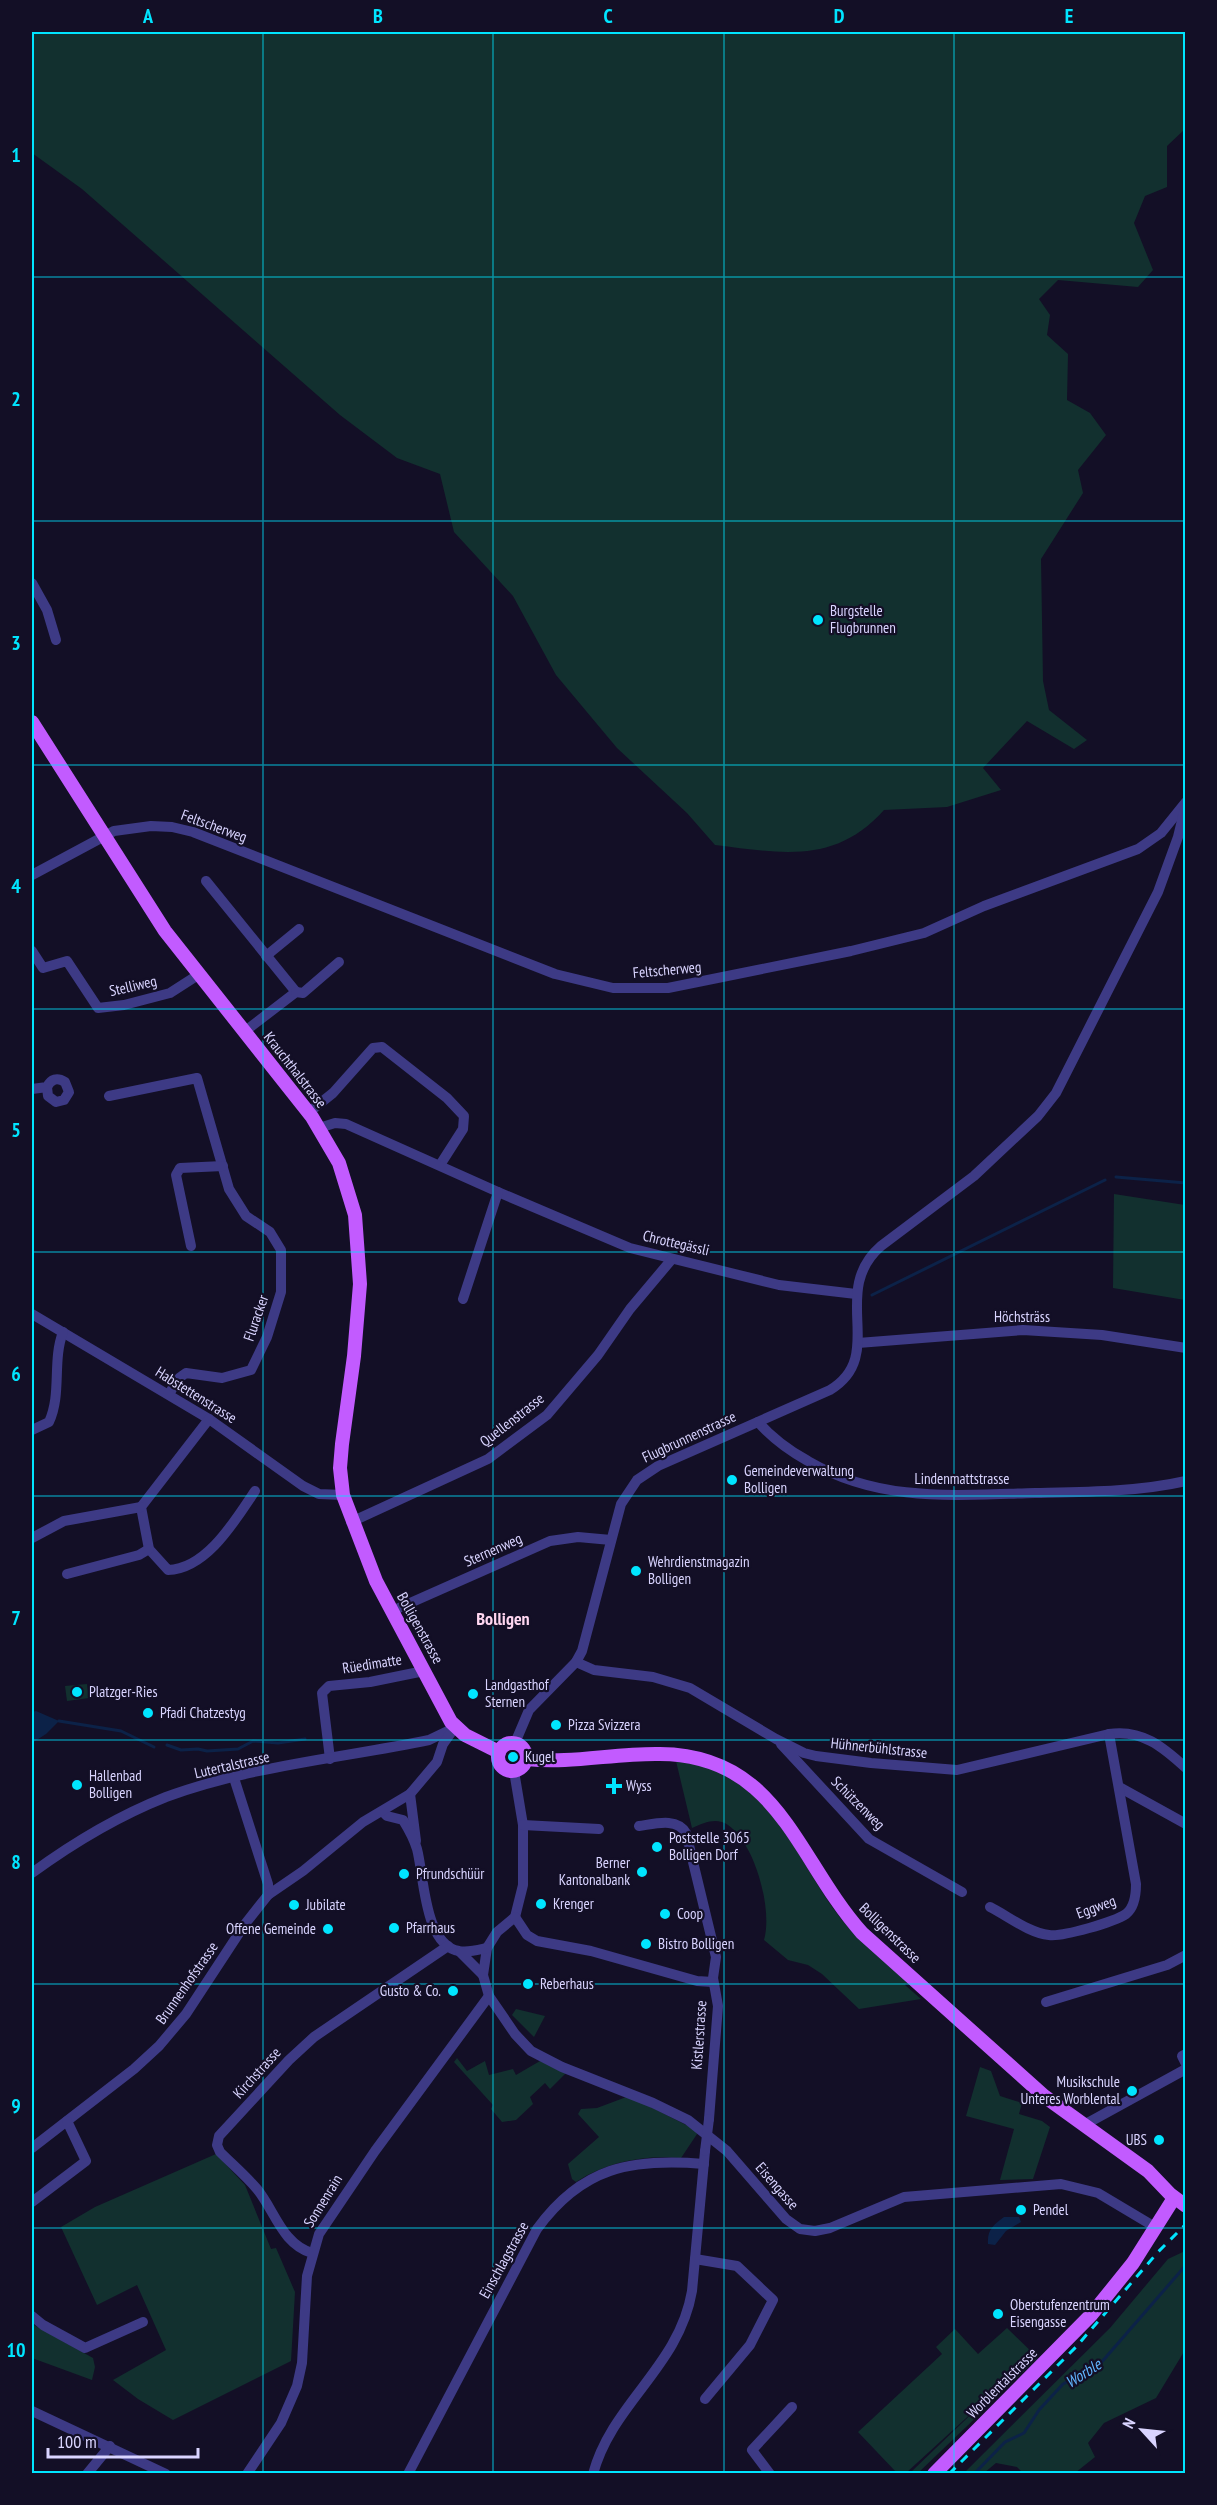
<svg xmlns="http://www.w3.org/2000/svg" width="1217" height="2505" viewBox="0 0 1217 2505" font-family="'PT Sans Narrow',sans-serif">
<style>
.green{fill:#12302f}
.water{fill:#0c2248}
.lines{fill:none;stroke-linecap:round;stroke-linejoin:round}
.stream{stroke:#0c2248;stroke-width:3}
.minor{stroke:#3d3a85;stroke-width:10}
.major{stroke:#c25bff;stroke-width:14}
.rail{stroke:#00e5ff;stroke-width:3;stroke-dasharray:9 8;stroke-linecap:butt}
.minor-bridge{stroke:#3d3a85;stroke-width:10}
.grid{fill:none;stroke:#00e5ff;stroke-width:1.5;stroke-opacity:0.55}
.poi-dot{fill:#00e5ff;stroke:#130f26;stroke-width:2}
.labels{text-anchor:middle;stroke-width:4.5;stroke-linejoin:round;paint-order:stroke}
.poi-label{font-size:15px;fill:#d9d4ff;stroke:#130f26;text-anchor:start}
.street-label{font-size:15px;fill:#d9d4ff;stroke:#130f26}
.water-label{font-size:16px;font-style:italic;fill:#62b6ff;stroke:#130f26}
.quarter-label{font-size:18px;font-weight:bold;fill:#ffd6f0;stroke:#130f26}
.neatline{fill:none;stroke:#00e5ff;stroke-width:2}
.grid-label{font-size:20px;text-anchor:middle;font-weight:bold;fill:#00e5ff}
</style>
<rect width="100%" height="100%" fill="#130f26"/>
<!-- green -->
<g class="green">
<path d="M32 32H1185V129L1167 146V187L1145 196 1134 223 1153 270 1138 287 1058 280 1039 299 1050 315 1047 335 1068 354 1067 400 1090 413 1106 435 1078 470 1083 493 1041 559 1043 681 1049 710 1087 740 1074 749 1027 721 983 768 1001 790 947 807 884 810C835 865 781 853 715 845L687 813 617 748 556 675 513 596 454 532 440 474 397 458 340 415 82 189 32 153Z"/>
<polygon points="1114,1194 1185,1205 1185,1300 1113,1288"/>
<polygon points="87,1684 89,1698 67,1701 65,1686"/>
<path d="M676 1761C692 1764 710 1766 725 1774 784 1806 805 1877 847 1926 864 1946 887 1964 908 1981L905 1985 921 1999 859 2009 822 1974 808 1965 788 1960 764 1940C773 1910 755 1843 728 1825 716 1817 704 1823 692 1828Z"/>
<polygon points="516,2009 545,2016 534,2037 512,2015"/>
<polygon points="457,2058 467,2071 485,2061 489,2075 513,2069 516,2075 540,2061 566,2073 550,2089 545,2083 530,2097 533,2104 516,2120 502,2122 491,2109 493,2105 454,2062"/>
<polygon points="980,2067 991,2071 1000,2096 1022,2103 1019,2114 1042,2121 1050,2127 1033,2179 1000,2180 1014,2129 966,2116"/>
<path d="M629 2096 696 2130 697 2134 681 2158C644 2155 608 2161 576 2182L572 2179 568 2164 599 2137 578 2114 581 2109 597 2108Z"/>
<polygon points="216,2154 245,2185 271,2249 276,2248 295,2292 291,2361 173,2420 138,2399 113,2380 166,2350 137,2285 97,2305 61,2227 95,2207"/>
<polygon points="1185,2251 1185,2350 1156,2398 1104,2423 1088,2443 1095,2457 1075,2473 1023,2473 1017,2467 996,2463 984,2473 964,2473 1110,2328 1168,2259"/>
<polygon points="32,2324 93,2358 95,2367 92,2380 32,2358"/>
<polygon points="1007,2328 1038,2358 918,2473 910,2473 988,2398 906,2473 897,2473 858,2432 942,2354 936,2347 955,2329 978,2354"/>
</g>
<!-- water -->
<g class="water">
<polygon points="36,1711 59,1721 46,1734 32,1743 32,1712"/>
<path d="M1004 2217H1019L1021 2222 1006 2231 995 2245 988 2244C987 2230 993 2225 1004 2217Z"/>
</g>
<g class="lines">
<!-- stream -->
<g class="stream">
<polyline points="1116,1177 1186,1183"/>
<polyline points="872,1295 1105,1180"/>
<polyline points="59,1721 121,1731 154,1747"/>
<polyline points="167,1745 181,1750 198,1749 207,1751 238,1749 253,1741 278,1743 305,1739"/>
<polyline points="974,2474 1005,2442 1024,2433 1039,2410 1063,2384 1100,2364 1186,2265"/>
</g>
<!-- minor -->
<g class="minor">
<polyline points="32,583 47,610 56,640"/>
<polyline points="32,875 114,831 151,826 172,827 193,832 555,974 613,988 668,988 851,951 924,933 984,906 1138,849 1161,833 1186,802"/>
<polyline points="206,881 296,992 244,1032"/>
<polyline points="32,951 43,968 67,961 98,1008 124,1005 170,993 198,975"/>
<polyline points="266,956 299,929"/>
<polyline points="296,992 303,993 339,962"/>
<path d="M32 1089 47 1087C51 1079 57 1077 65 1082L69 1092 64 1100 56 1102 48 1096 47 1087"/>
<polyline points="109,1096 197,1078 229,1189 246,1216 270,1232 281,1250 281,1292 267,1337 251,1370 222,1378 186,1373 179,1378 169,1394"/>
<polyline points="308,1113 333,1093 373,1048 382,1047 447,1098 464,1116 463,1129 440,1165"/>
<polyline points="319,1128 335,1123 346,1124 498,1192 630,1248 779,1285 856,1294"/>
<polyline points="191,1246 176,1175 180,1168 223,1166"/>
<polyline points="463,1299 498,1192"/>
<polyline points="32,1314 209,1419 303,1486 319,1494 343,1495"/>
<polyline points="858,1343 1023,1330 1102,1335 1186,1348"/>
<path d="M209 1419 141 1507 149 1549 168 1570C207 1569 236 1519 255 1491"/>
<path d="M758 1422C773 1439 788 1450 808 1461 880 1503 955 1495 1035 1493 1085 1492 1137 1492 1186 1481"/>
<path d="M32 1430 49 1422C62 1394 52 1361 63 1332"/>
<polyline points="351,1522 488,1459 547,1415 598,1355 630,1309 672,1259"/>
<polyline points="32,1538 64,1521 141,1507"/>
<polyline points="67,1574 139,1555 149,1549"/>
<polyline points="392,1611 550,1541 578,1537 611,1540"/>
<path d="M576 1662 594 1670 653 1677 690 1688 776 1739 804 1753 816 1756 871 1763 957 1770 1109 1734C1142 1729 1163 1747 1186 1768"/>
<path d="M515 1743 529 1710 576 1662 582 1651 621 1504 637 1480 658 1466 830 1390C888 1355 828 1292 881 1246L974 1176 1038 1116 1056 1093 1158 892 1178 837 1186 804"/>
<polyline points="781,1744 869,1839 962,1892"/>
<polyline points="330,1759 322,1693 329,1686 370,1682 424,1671"/>
<polyline points="514,1771 523,1825 523,1885 515,1917 497,1932 487,1948 483,1975 489,1996 515,2034 531,2051 562,2067 653,2103 688,2120 727,2151 786,2219 800,2229 815,2231 830,2228 904,2197 1061,2184 1098,2193 1155,2227"/>
<polyline points="234,1778 268,1884 268,1895"/>
<polyline points="1119,1787 1186,1824"/>
<polyline points="410,1794 416,1841"/>
<path d="M383 1812 387 1816 403 1820C408 1828 414 1839 417 1849 424 1875 424 1945 459 1951 467 1953 478 1950 487 1948"/>
<polyline points="523,1825 599,1829"/>
<path d="M639 1826C654 1824 677 1817 686 1833L716 1957 713 1978 718 2006 709 2119"/>
<path d="M32 1873C73 1843 118 1816 166 1797 250 1766 342 1758 429 1740L452 1729"/>
<path d="M990 1907C1008 1916 1029 1933 1049 1935 1063 1937 1114 1922 1126 1914 1135 1907 1136 1894 1136 1884L1109 1734"/>
<polyline points="515,1917 527,1935 537,1941 591,1951 697,1981 713,1982"/>
<polyline points="460,1952 483,1975"/>
<polyline points="1046,2002 1167,1965 1186,1955"/>
<polyline points="1186,2054 1182,2056 1186,2064"/>
<polyline points="1084,2125 1186,2069"/>
<polyline points="32,2148 134,2069 159,2046 186,2014 245,1924 268,1895 303,1871 363,1822 410,1794 437,1762 443,1744 455,1727"/>
<polyline points="32,2202 86,2161 67,2121"/>
<path d="M312 2253C282 2244 275 2211 257 2189 246 2176 232 2164 220 2152L217 2145 219 2136 289 2060 314 2037 448 1946"/>
<polyline points="695,2259 737,2266 773,2300 750,2345 705,2399"/>
<polyline points="32,2316 43,2325 85,2348 143,2322"/>
<polyline points="32,2411 166,2474"/>
<polyline points="87,2474 110,2446"/>
<polyline points="247,2474 281,2423 297,2386 302,2363 307,2276 319,2234 375,2151 489,1996"/>
<path d="M408 2474 537 2229C582 2167 631 2158 704 2164"/>
<path d="M593 2474C612 2403 679 2367 692 2291L705 2151"/>
<polyline points="770,2474 752,2450 792,2407"/>
</g>
<!-- major -->
<g class="major">
<polyline points="32,722 165,931 312,1117 339,1163 355,1215 360,1284 354,1356 342,1444 340,1468 343,1495 376,1581 451,1722 465,1735 499,1752"/>
<circle cx="512" cy="1757" r="14"/>
<path d="M527 1759C571 1764 615 1753 660 1754 779 1755 796 1859 862 1933L1044 2096 1148 2171 1170 2194 1186 2206"/>
<polyline points="934,2474 1091,2315 1133,2263 1174,2198"/>
</g>
<!-- rail -->
<polyline class="rail" points="949,2474 1076,2347 1158,2252 1186,2224"/>
<!-- minor-bridge -->
<polyline class="minor-bridge" points="705,2151 709,2119"/>
</g>
<!-- grid -->
<path class="grid" d="M263 32V2474M493 32V2474M724 32V2474M954 32V2474M32 277H1186M32 521H1186M32 765H1186M32 1009H1186M32 1252H1186M32 1496H1186M32 1740H1186M32 1984H1186M32 2228H1186"/>
<!-- markers -->
<g class="poi-dot">
<circle cx="818" cy="620" r="6"/>
<circle cx="732" cy="1480" r="6"/>
<circle cx="636" cy="1571" r="6"/>
<circle cx="77" cy="1692" r="6"/>
<circle cx="473" cy="1694" r="6"/>
<circle cx="148" cy="1713" r="6"/>
<circle cx="556" cy="1725" r="6"/>
<circle cx="513" cy="1757" r="6"/>
<circle cx="77" cy="1785" r="6"/>
<path d="M611 1777h6v6h6v6h-6v6h-6v-6h-6v-6h6z"/>
<circle cx="657" cy="1847" r="6"/>
<circle cx="642" cy="1872" r="6"/>
<circle cx="404" cy="1874" r="6"/>
<circle cx="541" cy="1904" r="6"/>
<circle cx="294" cy="1905" r="6"/>
<circle cx="665" cy="1914" r="6"/>
<circle cx="394" cy="1928" r="6"/>
<circle cx="328" cy="1929" r="6"/>
<circle cx="646" cy="1944" r="6"/>
<circle cx="528" cy="1984" r="6"/>
<circle cx="453" cy="1991" r="6"/>
<circle cx="1132" cy="2091" r="6"/>
<circle cx="1159" cy="2140" r="6"/>
<circle cx="1021" cy="2210" r="6"/>
<circle cx="998" cy="2314" r="6"/>
</g>
<g class="labels">
<!-- poi labels -->
<g class="poi-label">
<text x="830" y="616">Burgstelle<tspan x="830" dy="17">Flugbrunnen</tspan></text>
<text x="744" y="1476">Gemeindeverwaltung<tspan x="744" dy="17">Bolligen</tspan></text>
<text x="648" y="1567">Wehrdienstmagazin<tspan x="648" dy="17">Bolligen</tspan></text>
<text x="485" y="1690">Landgasthof<tspan x="485" dy="17">Sternen</tspan></text>
<text x="89" y="1697">Platzger-Ries</text>
<text x="160" y="1718">Pfadi Chatzestyg</text>
<text x="568" y="1730">Pizza Svizzera</text>
<text x="525" y="1762">Kugel</text>
<text x="89" y="1781">Hallenbad<tspan x="89" dy="17">Bolligen</tspan></text>
<text x="626" y="1791">Wyss</text>
<text x="669" y="1843">Poststelle 3065<tspan x="669" dy="17">Bolligen Dorf</tspan></text>
<text x="630" y="1868" text-anchor="end">Berner<tspan x="630" dy="17">Kantonalbank</tspan></text>
<text x="416" y="1879">Pfrundschüür</text>
<text x="553" y="1909">Krenger</text>
<text x="306" y="1910">Jubilate</text>
<text x="677" y="1919">Coop</text>
<text x="406" y="1933">Pfarrhaus</text>
<text x="316" y="1934" text-anchor="end">Offene Gemeinde</text>
<text x="658" y="1949">Bistro Bolligen</text>
<text x="540" y="1989">Reberhaus</text>
<text x="441" y="1996" text-anchor="end">Gusto &amp; Co.</text>
<text x="1120" y="2087" text-anchor="end">Musikschule<tspan x="1120" dy="17">Unteres Worblental</tspan></text>
<text x="1147" y="2145" text-anchor="end">UBS</text>
<text x="1033" y="2215">Pendel</text>
<text x="1010" y="2310">Oberstufenzentrum<tspan x="1010" dy="17">Eisengasse</tspan></text>
</g>
<!-- street labels -->
<g class="street-label">
<text transform="translate(214 826) rotate(20)" y="5">Feltscherweg</text>
<text transform="translate(667 970) rotate(-5)" y="5">Feltscherweg</text>
<text transform="translate(133 986) rotate(-13)" y="5">Stelliweg</text>
<text transform="translate(295 1070) rotate(52)" y="5">Krauchthalstrasse</text>
<text transform="translate(676 1243) rotate(13)" y="5">Chrottegässli</text>
<text x="1022" y="1322">Höchsträss</text>
<text transform="translate(256 1318) rotate(-71)" y="5">Fluracker</text>
<text transform="translate(196 1395) rotate(32)" y="5">Habstettenstrasse</text>
<text transform="translate(512 1420) rotate(-38)" y="5">Quellenstrasse</text>
<text transform="translate(689 1437) rotate(-25)" y="5">Flugbrunnenstrasse</text>
<text x="962" y="1484">Lindenmattstrasse</text>
<text transform="translate(493 1550) rotate(-24)" y="5">Sternenweg</text>
<text transform="translate(420 1628) rotate(61)" y="5">Bolligenstrasse</text>
<text transform="translate(372 1664) rotate(-9)" y="5">Rüedimatte</text>
<text transform="translate(879 1748) rotate(6)" y="5">Hühnerbühlstrasse</text>
<text transform="translate(232 1765) rotate(-13)" y="5">Lutertalstrasse</text>
<text transform="translate(858 1803) rotate(45)" y="5">Schützenweg</text>
<text transform="translate(1096 1907) rotate(-20)" y="5">Eggweg</text>
<text transform="translate(890 1933) rotate(44)" y="5">Bolligenstrasse</text>
<text transform="translate(187 1983) rotate(-55)" y="5">Brunnenhofstrasse</text>
<text transform="translate(699 2035) rotate(-86)" y="5">Kistlerstrasse</text>
<text transform="translate(257 2073) rotate(-48)" y="5">Kirchstrasse</text>
<text transform="translate(777 2186) rotate(49)" y="5">Eisengasse</text>
<text transform="translate(323 2201) rotate(-58)" y="5">Sonnenrain</text>
<text transform="translate(504 2260) rotate(-61)" y="5">Einschlagstrasse</text>
<text transform="translate(1002 2383) rotate(-45)" y="5">Worblentalstrasse</text>
</g>
<!-- water labels -->
<g class="water-label">
<text transform="translate(1083 2373) rotate(-33)" y="6">Worble</text>
</g>
<!-- quarter labels -->
<g class="quarter-label">
<text x="503" y="1625">Bolligen</text>
</g>
</g>
<!-- border -->
<rect width="1217" height="2505" fill="none" stroke="#130f26" stroke-width="66"/>
<!-- north arrow -->
<g transform="translate(1142 2430) rotate(297)" stroke="#130f26" stroke-width="4.5" paint-order="stroke">
<path d="M0-4.5L10 22L0 15L-10 22Z" fill="#d9d4ff"/>
<text y="-9" font-size="16" font-weight="bold" text-anchor="middle" fill="#d9d4ff">N</text>
</g>
<!-- scale -->
<path d="M48 2448v9h150v-9" fill="none" stroke="#d9d4ff" stroke-width="3"/>
<text x="57" y="2448" font-size="18" fill="#d9d4ff" stroke="#130f26" stroke-width="4.5" paint-order="stroke">100 m</text>
<rect x="33" y="33" width="1151" height="2439" class="neatline"/>
<g class="grid-label">
<text x="148" y="23">A</text>
<text x="378" y="23">B</text>
<text x="608" y="23">C</text>
<text x="839" y="23">D</text>
<text x="1069" y="23">E</text>
<text x="16" y="162">1</text>
<text x="16" y="406">2</text>
<text x="16" y="650">3</text>
<text x="16" y="893">4</text>
<text x="16" y="1137">5</text>
<text x="16" y="1381">6</text>
<text x="16" y="1625">7</text>
<text x="16" y="1869">8</text>
<text x="16" y="2113">9</text>
<text x="16" y="2357">10</text>
</g>
</svg>
